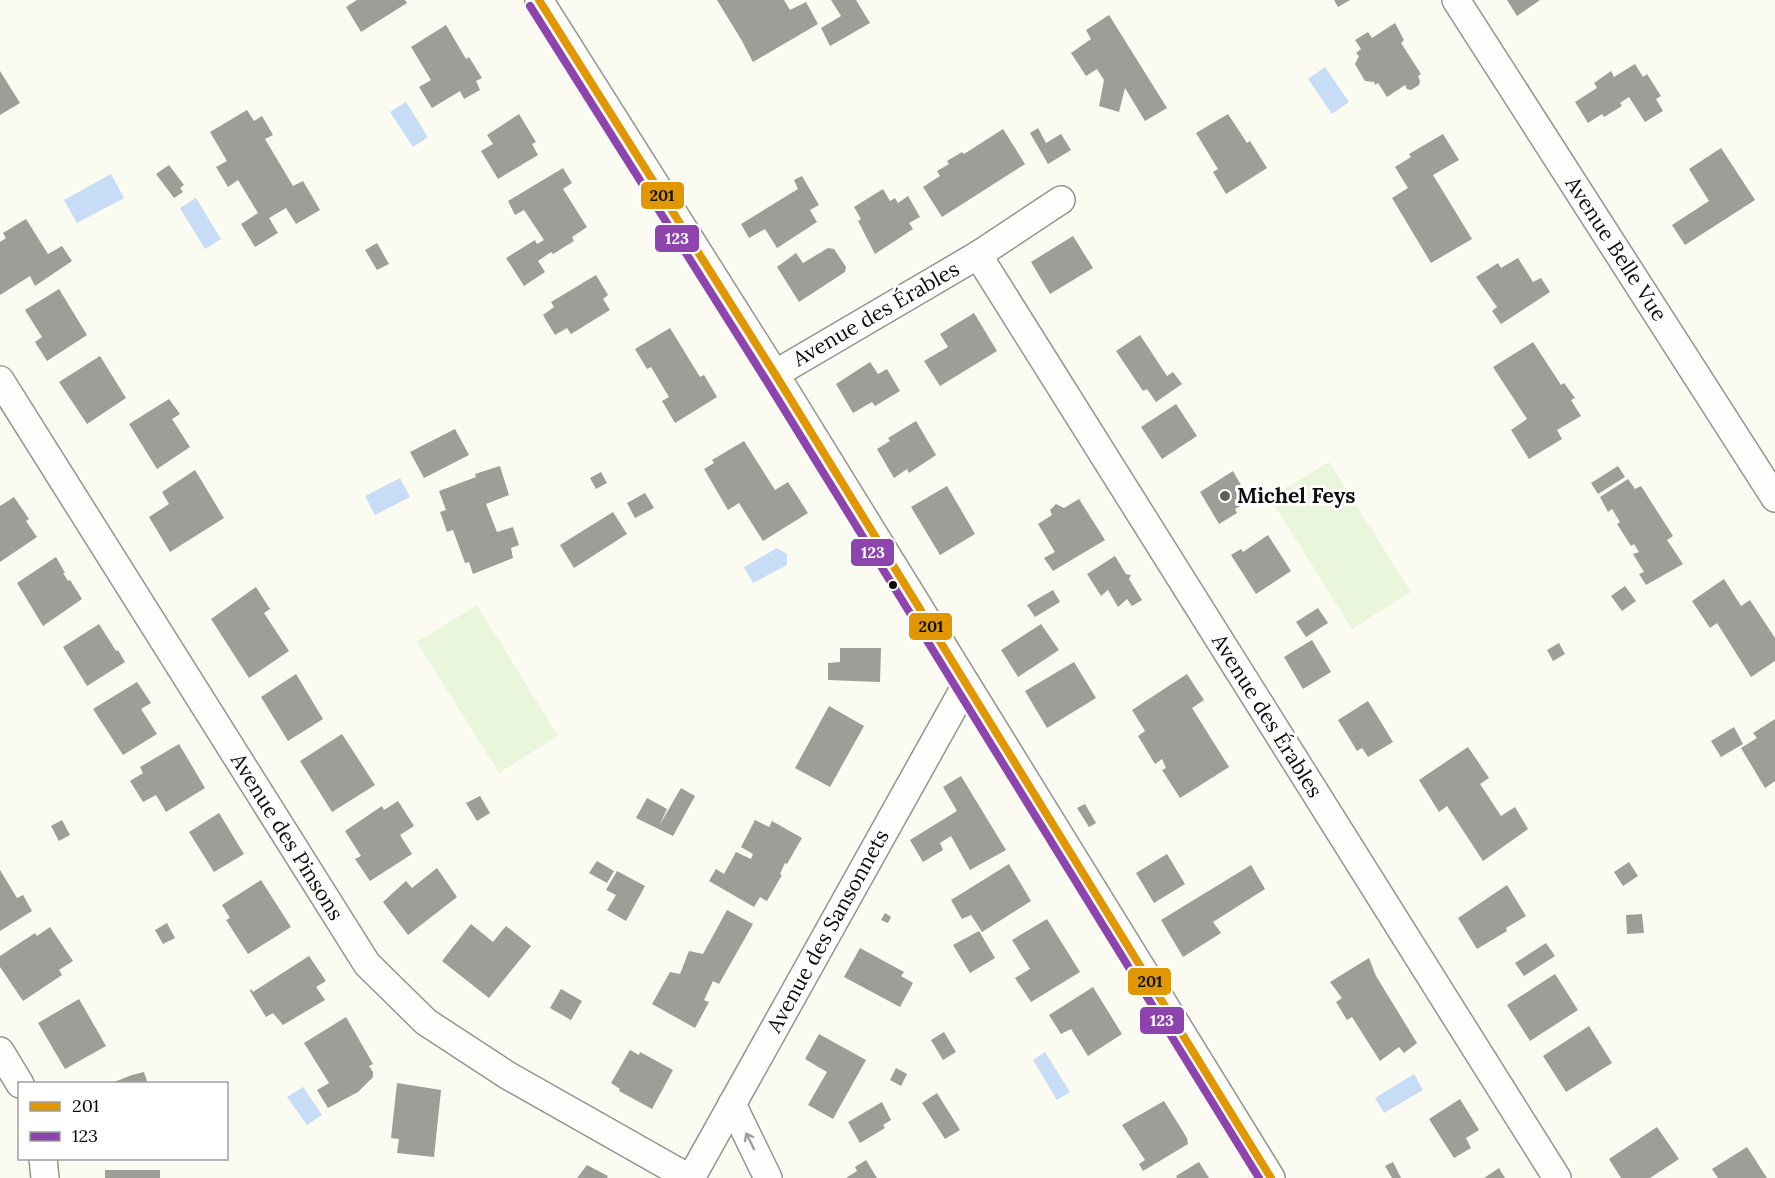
<svg xmlns="http://www.w3.org/2000/svg" width="1775" height="1178" viewBox="0 0 1775 1178" font-family="Lora,serif">
<style>
.pitch{fill:#eaf6db}
.water{fill:#c7ddf6}
.building{fill:#9e9d98}
.lines{fill:none;stroke-linecap:round;stroke-linejoin:round}
.minor-casing{stroke:#949490;stroke-width:30}
.minor{stroke:#fefefd;stroke-width:27}
.bus-1-casing{stroke:#fff;stroke-width:12}
.bus-2-casing{stroke:#fff;stroke-width:12}
.bus-1{stroke:#e09701;stroke-width:8}
.bus-2{stroke:#8e44ad;stroke-width:8}
.oneway{stroke:#9e9e9d}
.poi-dot{fill:#60605d;stroke:#fff;stroke-width:2}
.bus-dot{fill:#0d0d0d;stroke:#fff;stroke-width:2}
.labels{text-anchor:middle;stroke-width:6;stroke-linejoin:round;paint-order:stroke}
.street-label{font-size:21px;fill:#0d0d0d;stroke:#fff}
.poi-label{font-size:21px;font-weight:bold;fill:#0d0d0d;stroke:#fff;text-anchor:start}
.line-badge{stroke:#fff;stroke-width:2}
.badge-label{font-size:16px;text-anchor:middle;font-weight:bold;fill:#fff}
.pale-badge-label{font-size:16px;text-anchor:middle;font-weight:bold;fill:#111}
</style>
<rect width="100%" height="100%" fill="#fbfbf2"/>
<!-- pitch -->
<g class="pitch">
<polygon points="1329,462 1411,592 1352,629 1270,498"/>
<polygon points="477,605 558,736 499,773 417,642"/>
</g>
<!-- water -->
<g class="water">
<polygon points="1325,67 1349,102 1332,114 1308,79"/>
<polygon points="406,102 428,137 413,147 390,112"/>
<polygon points="111,174 124,198 77,223 64,200"/>
<polygon points="196,198 221,239 205,249 180,208"/>
<polygon points="400,478 410,497 375,515 365,496"/>
<polygon points="777,548 787,554 787,565 753,583 744,567"/>
<polygon points="1045,1052 1070,1092 1057,1100 1033,1060"/>
<polygon points="1414,1074 1423,1090 1384,1113 1375,1098"/>
<polygon points="303,1087 322,1115 307,1125 287,1097"/>
</g>
<!-- building -->
<g class="building">
<polygon points="357,0 405,0 407,3 361,32 346,7"/>
<polygon points="717,0 784,0 790,10 806,2 818,24 753,62 742,41"/>
<polygon points="831,0 856,0 870,23 830,46 821,28 841,16"/>
<polygon points="1334,0 1350,0 1338,7"/>
<polygon points="1507,0 1540,0 1517,16"/>
<polygon points="1109,15 1167,108 1145,121 1125,88 1119,112 1099,106 1104,80 1097,69 1086,76 1071,53 1091,39 1086,30"/>
<polygon points="1395,23 1404,40 1401,43 1421,74 1418,76 1420,81 1419,85 1411,90 1407,89 1405,85 1387,97 1378,83 1375,85 1374,82 1365,81 1355,64 1359,56 1356,53 1361,49 1355,40 1368,32 1372,38"/>
<polygon points="446,25 466,59 469,57 482,78 476,81 480,90 464,99 460,91 432,108 419,87 431,80 411,47"/>
<polygon points="1635,64 1643,77 1647,74 1661,96 1656,99 1663,111 1645,122 1629,97 1620,103 1622,106 1604,117 1602,114 1588,123 1575,102 1597,88 1594,83 1611,71 1614,77"/>
<polygon points="0,71 20,103 0,115"/>
<polygon points="247,110 254,121 262,116 273,135 265,139 293,186 303,181 320,210 296,224 286,208 269,218 278,233 255,247 241,224 258,213 238,180 228,187 216,167 227,161 210,132"/>
<polygon points="519,114 536,142 532,144 538,155 498,179 481,151 493,144 487,135"/>
<polygon points="1228,114 1247,143 1250,141 1267,168 1226,194 1213,172 1218,169 1196,133"/>
<polygon points="1038,128 1046,143 1061,134 1071,150 1048,164 1030,133"/>
<polygon points="1003,129 1025,164 942,217 923,187 940,176 937,171 949,164 947,161 962,152 964,154"/>
<polygon points="1443,134 1459,160 1433,175 1472,239 1431,263 1392,198 1408,188 1395,167 1411,157 1409,154"/>
<polygon points="1721,148 1755,200 1685,245 1672,225 1709,201 1689,169"/>
<polygon points="169,165 184,185 180,188 183,192 174,198 156,174"/>
<polygon points="563,168 572,183 563,189 587,227 572,237 574,241 553,254 551,252 538,261 545,272 524,286 506,258 535,240 537,244 544,240 524,210 515,215 508,201"/>
<polygon points="802,176 819,205 810,210 817,222 777,248 765,229 749,238 741,224 798,189 794,180"/>
<polygon points="883,189 890,201 895,198 898,203 908,196 920,217 909,223 913,229 875,254 858,221 861,219 854,207"/>
<polygon points="26,219 48,254 62,246 72,261 35,286 30,276 0,295 0,242 6,238 3,233"/>
<polygon points="1073,236 1093,268 1050,294 1031,262"/>
<polygon points="377,243 389,264 377,270 365,250"/>
<polygon points="828,248 834,249 846,267 845,272 799,302 777,267 796,253 803,263"/>
<polygon points="1518,258 1533,282 1541,278 1550,292 1501,324 1492,311 1497,307 1476,277 1498,263 1501,268"/>
<polygon points="596,275 608,295 603,299 610,310 571,334 567,328 555,335 543,315 554,307 551,302"/>
<polygon points="59,289 87,335 47,361 35,342 42,337 25,310"/>
<polygon points="974,313 997,351 940,386 924,361 948,347 940,334"/>
<polygon points="670,328 700,377 704,375 717,397 675,423 662,401 669,397 651,367 647,369 635,349"/>
<polygon points="1140,335 1167,376 1173,372 1182,384 1156,402 1147,389 1143,391 1116,351"/>
<polygon points="1533,342 1561,385 1564,383 1575,398 1571,400 1581,416 1557,430 1562,439 1529,459 1511,430 1527,419 1493,367"/>
<polygon points="100,356 126,398 87,424 59,382"/>
<polygon points="870,362 878,374 887,369 900,391 875,406 872,402 853,413 836,384"/>
<polygon points="169,399 180,414 172,419 190,447 157,469 129,424"/>
<polygon points="1176,404 1197,436 1162,459 1141,427"/>
<polygon points="916,421 936,455 909,473 907,469 894,478 877,449 890,441 888,438"/>
<polygon points="455,429 469,455 424,478 410,452"/>
<polygon points="744,441 775,490 788,482 808,513 763,541 739,503 728,510 704,469 714,463 712,460"/>
<polygon points="500,466 509,495 486,504 497,532 513,527 519,545 511,548 513,558 473,574 469,562 465,563 453,530 447,532 440,512 446,510 439,491 476,477 475,474"/>
<polygon points="1618,466 1625,477 1598,494 1591,483"/>
<polygon points="195,470 224,518 170,552 149,517 169,504 162,492"/>
<polygon points="1233,471 1250,501 1235,509 1237,513 1219,524 1200,492"/>
<polygon points="601,472 607,483 596,489 590,478"/>
<polygon points="1628,479 1635,489 1641,486 1673,536 1667,540 1683,564 1646,585 1639,574 1644,572 1633,554 1639,552 1634,544 1631,546 1617,524 1620,522 1612,509 1608,512 1600,497"/>
<polygon points="947,486 975,534 940,555 911,507"/>
<polygon points="645,493 654,508 635,518 627,503"/>
<polygon points="14,497 29,519 26,521 37,537 0,562 0,506"/>
<polygon points="1079,499 1105,540 1053,571 1044,558 1055,552 1038,524 1052,515 1050,510 1056,504 1064,508"/>
<polygon points="613,512 627,534 574,568 560,545"/>
<polygon points="1268,535 1291,571 1256,594 1231,555 1241,549 1243,552"/>
<polygon points="1115,556 1126,574 1131,575 1129,579 1142,600 1132,606 1127,599 1118,607 1108,590 1101,596 1087,574"/>
<polygon points="56,557 65,573 63,573 68,581 70,580 82,599 43,626 17,583"/>
<polygon points="1724,579 1741,606 1750,600 1775,638 1775,661 1751,677 1717,623 1710,628 1692,601"/>
<polygon points="1625,586 1636,601 1622,611 1611,596"/>
<polygon points="256,587 270,609 264,613 289,651 249,678 211,619"/>
<polygon points="1053,590 1060,602 1035,617 1027,605"/>
<polygon points="1318,608 1328,623 1306,637 1296,622"/>
<polygon points="99,624 116,651 118,650 125,662 87,686 63,647"/>
<polygon points="1041,624 1059,650 1018,677 1001,650"/>
<polygon points="1312,640 1331,672 1303,689 1284,657"/>
<polygon points="1559,643 1565,654 1553,661 1547,650"/>
<polygon points="840,648 881,648 880,682 828,680 828,663 840,662"/>
<polygon points="1074,662 1096,698 1047,728 1025,691"/>
<polygon points="296,674 323,719 288,741 261,697"/>
<polygon points="1187,674 1204,700 1192,708 1229,767 1180,798 1162,770 1166,768 1162,759 1155,764 1138,736 1145,731 1132,710"/>
<polygon points="137,682 151,703 141,709 157,734 123,755 93,709"/>
<polygon points="1368,701 1393,742 1368,757 1362,748 1357,751 1338,720"/>
<polygon points="829,706 864,726 830,787 795,768"/>
<polygon points="1775,719 1775,781 1765,788 1741,748 1757,738 1753,733"/>
<polygon points="1734,727 1743,744 1721,757 1711,741"/>
<polygon points="342,734 375,785 332,812 300,761"/>
<polygon points="179,744 205,788 166,812 156,795 143,802 130,781 143,773 140,767"/>
<polygon points="1468,747 1489,778 1480,784 1501,816 1515,807 1528,829 1483,861 1447,806 1439,812 1419,780"/>
<polygon points="961,776 1006,850 970,870 951,836 940,843 943,850 923,862 910,840 957,811 943,787"/>
<polygon points="681,788 695,796 673,836 636,818 647,798 667,809 659,826"/>
<polygon points="480,796 490,813 477,821 466,803"/>
<polygon points="398,801 414,826 400,835 412,854 370,881 355,859 361,856 345,831 382,806 384,810"/>
<polygon points="1085,804 1096,823 1089,827 1077,808"/>
<polygon points="219,813 244,854 214,872 189,832"/>
<polygon points="62,820 70,835 59,841 51,826"/>
<polygon points="755,820 769,827 772,821 802,838 787,864 785,863 780,874 782,875 767,901 760,897 754,907 709,881 716,869 724,874 736,852 751,859 753,854 741,847"/>
<polygon points="1167,854 1185,884 1154,903 1136,873"/>
<polygon points="597,861 614,871 607,883 589,873"/>
<polygon points="1629,862 1638,876 1623,886 1614,872"/>
<polygon points="1009,864 1031,901 982,932 971,915 962,919 951,900"/>
<polygon points="1251,865 1265,889 1213,922 1221,933 1183,957 1161,920"/>
<polygon points="437,868 457,897 408,935 383,902 406,881 412,888"/>
<polygon points="0,870 17,898 23,895 32,911 0,931"/>
<polygon points="617,871 645,886 626,921 607,910 616,895 606,890"/>
<polygon points="261,880 291,927 248,954 226,920 230,918 222,905"/>
<polygon points="1507,885 1526,916 1506,928 1507,931 1477,949 1458,918"/>
<polygon points="727,910 753,924 719,984 713,981 704,1000 709,1002 695,1028 652,1004 670,972 680,974 689,951 703,954"/>
<polygon points="885,913 891,917 888,923 881,920"/>
<polygon points="1642,914 1644,933 1627,934 1626,915"/>
<polygon points="1047,919 1080,972 1031,1002 1015,978 1030,969 1012,940"/>
<polygon points="167,923 175,938 163,944 155,930"/>
<polygon points="471,924 493,942 506,926 531,946 489,998 442,961"/>
<polygon points="50,927 73,961 59,970 62,975 23,1001 0,967 0,956 35,933 37,936"/>
<polygon points="979,931 995,958 970,973 953,945"/>
<polygon points="1546,943 1555,956 1524,976 1515,963"/>
<polygon points="860,948 904,972 901,976 913,983 900,1007 844,977"/>
<polygon points="309,956 326,981 316,987 325,1000 283,1025 273,1013 266,1017 250,991 251,989 253,992"/>
<polygon points="1369,958 1376,976 1417,1043 1404,1053 1399,1047 1380,1061 1352,1017 1347,1020 1336,1002 1342,998 1330,982"/>
<polygon points="1555,974 1578,1010 1530,1041 1507,1005"/>
<polygon points="1093,987 1122,1034 1088,1056 1071,1029 1061,1034 1049,1015"/>
<polygon points="561,989 582,1001 571,1020 550,1008"/>
<polygon points="79,999 106,1046 65,1069 38,1023"/>
<polygon points="346,1017 373,1064 369,1066 373,1072 373,1077 358,1092 328,1108 317,1090 329,1083 304,1043"/>
<polygon points="1589,1026 1612,1063 1566,1092 1543,1056"/>
<polygon points="944,1032 956,1052 943,1060 931,1040"/>
<polygon points="819,1034 866,1060 833,1119 808,1105 827,1072 805,1059"/>
<polygon points="630,1050 639,1055 640,1052 673,1070 652,1109 619,1091 620,1089 611,1083"/>
<polygon points="896,1068 907,1074 901,1086 890,1080"/>
<polygon points="144,1072 148,1084 109,1084 132,1075"/>
<polygon points="397,1083 441,1090 434,1157 397,1153 399,1139 391,1138"/>
<polygon points="937,1093 960,1130 945,1139 922,1103"/>
<polygon points="1460,1099 1479,1130 1466,1138 1471,1148 1454,1158 1429,1119"/>
<polygon points="1164,1101 1187,1138 1188,1144 1143,1171 1139,1164 1145,1160 1122,1125"/>
<polygon points="882,1102 891,1120 883,1125 885,1128 860,1143 848,1122"/>
<polygon points="1657,1127 1679,1159 1650,1178 1621,1178 1609,1159"/>
<polygon points="1747,1147 1767,1178 1718,1178 1712,1169"/>
<polygon points="866,1160 877,1178 846,1178 857,1171 855,1167"/>
<polygon points="1199,1162 1209,1178 1177,1178 1176,1176"/>
<polygon points="1393,1162 1401,1178 1392,1178 1385,1166"/>
<polygon points="587,1165 608,1176 607,1178 577,1178"/>
<polygon points="1499,1168 1505,1178 1484,1178"/>
<rect x="105" y="1170" width="55" height="8"/>
</g>
<g class="lines">
<!-- minor casing -->
<g class="minor-casing">
<g id="minor">
<polyline points="539,0 775,374 1271,1178"/>
<polyline points="1456,0 1775,498"/>
<polyline points="978,255 1557,1178"/>
<polyline points="775,374 978,255 1061,200"/>
<polyline points="0,380 367,964 426,1022 507,1075 689,1178"/>
<polyline points="0,1051 20,1084"/>
<polyline points="732,1104 768,1178"/>
<polyline points="43,1158 45,1178"/>
<polyline points="691,1178 966,685"/>
</g>
</g>
<!-- minor -->
<use href="#minor" class="minor"/>
<!-- bus-1 casing -->
<g class="bus-1-casing">
<polyline id="bus-1" points="539,0 775,374 1271,1178"/>
</g>
<!-- bus-2 casing -->
<g class="bus-2-casing">
<polyline id="bus-2" points="530,6 766,380 1259,1178"/>
</g>
<!-- bus-1 -->
<use href="#bus-1" class="bus-1"/>
<!-- bus-2 -->
<use href="#bus-2" class="bus-2"/>
</g>
<!-- one-way arrows -->
<defs><path id="oneway-shaft" d="M-6 0H5M1.5-3L5.5 0L1.5 3" fill="none" stroke-width="1.6" stroke-linecap="round" stroke-linejoin="round" transform="scale(1.5)"/></defs>
<use class="oneway" href="#oneway-shaft" transform="translate(750 1141) rotate(-116)"/>
<!-- markers -->
<circle class="poi-dot" cx="1225" cy="496" r="6"/>
<circle class="bus-dot" cx="893" cy="585" r="5"/>
<g class="labels">
<!-- street labels -->
<g class="street-label">
<text transform="translate(1616 249) rotate(57)" y="7">Avenue Belle Vue</text>
<text transform="translate(876 314) rotate(-30)" y="7">Avenue des Érables</text>
<text transform="translate(1267 716) rotate(58)" y="7">Avenue des Érables</text>
<text transform="translate(287 837) rotate(58)" y="7">Avenue des Pinsons</text>
<text transform="translate(828 931) rotate(-61)" y="7">Avenue des Sansonnets</text>
</g>
<!-- poi labels -->
<g class="poi-label">
<text x="1237" y="503">Michel Feys</text>
</g>
</g>
<g class="line-badge">
<rect x="640" y="181" width="45" height="29" rx="6" fill="#e09701"/>
<rect x="654" y="224" width="46" height="29" rx="6" fill="#8e44ad"/>
<rect x="850" y="538" width="45" height="29" rx="6" fill="#8e44ad"/>
<rect x="908" y="612" width="45" height="29" rx="6" fill="#e09701"/>
<rect x="1127" y="967" width="45" height="29" rx="6" fill="#e09701"/>
<rect x="1139" y="1006" width="46" height="29" rx="6" fill="#8e44ad"/>
</g>
<g class="badge-label">
<text x="677" y="244">123</text>
<text x="873" y="558">123</text>
<text x="1162" y="1026">123</text>
</g>
<g class="pale-badge-label">
<text x="662" y="201">201</text>
<text x="931" y="632">201</text>
<text x="1150" y="987">201</text>
</g>
<!-- legend -->
<rect x="18" y="1082" width="210" height="78" fill="#ffffff" stroke="#9e9e9e" stroke-width="1.5"/>
<rect x="30" y="1102" width="30" height="9" fill="#e09701" stroke="#9e9e9e" stroke-width="1.5"/>
<text x="72" y="1112" font-size="18" fill="#0d0d0d">201</text>
<rect x="30" y="1132" width="30" height="9" fill="#8e44ad" stroke="#9e9e9e" stroke-width="1.5"/>
<text x="72" y="1142" font-size="18" fill="#0d0d0d">123</text>
</svg>
